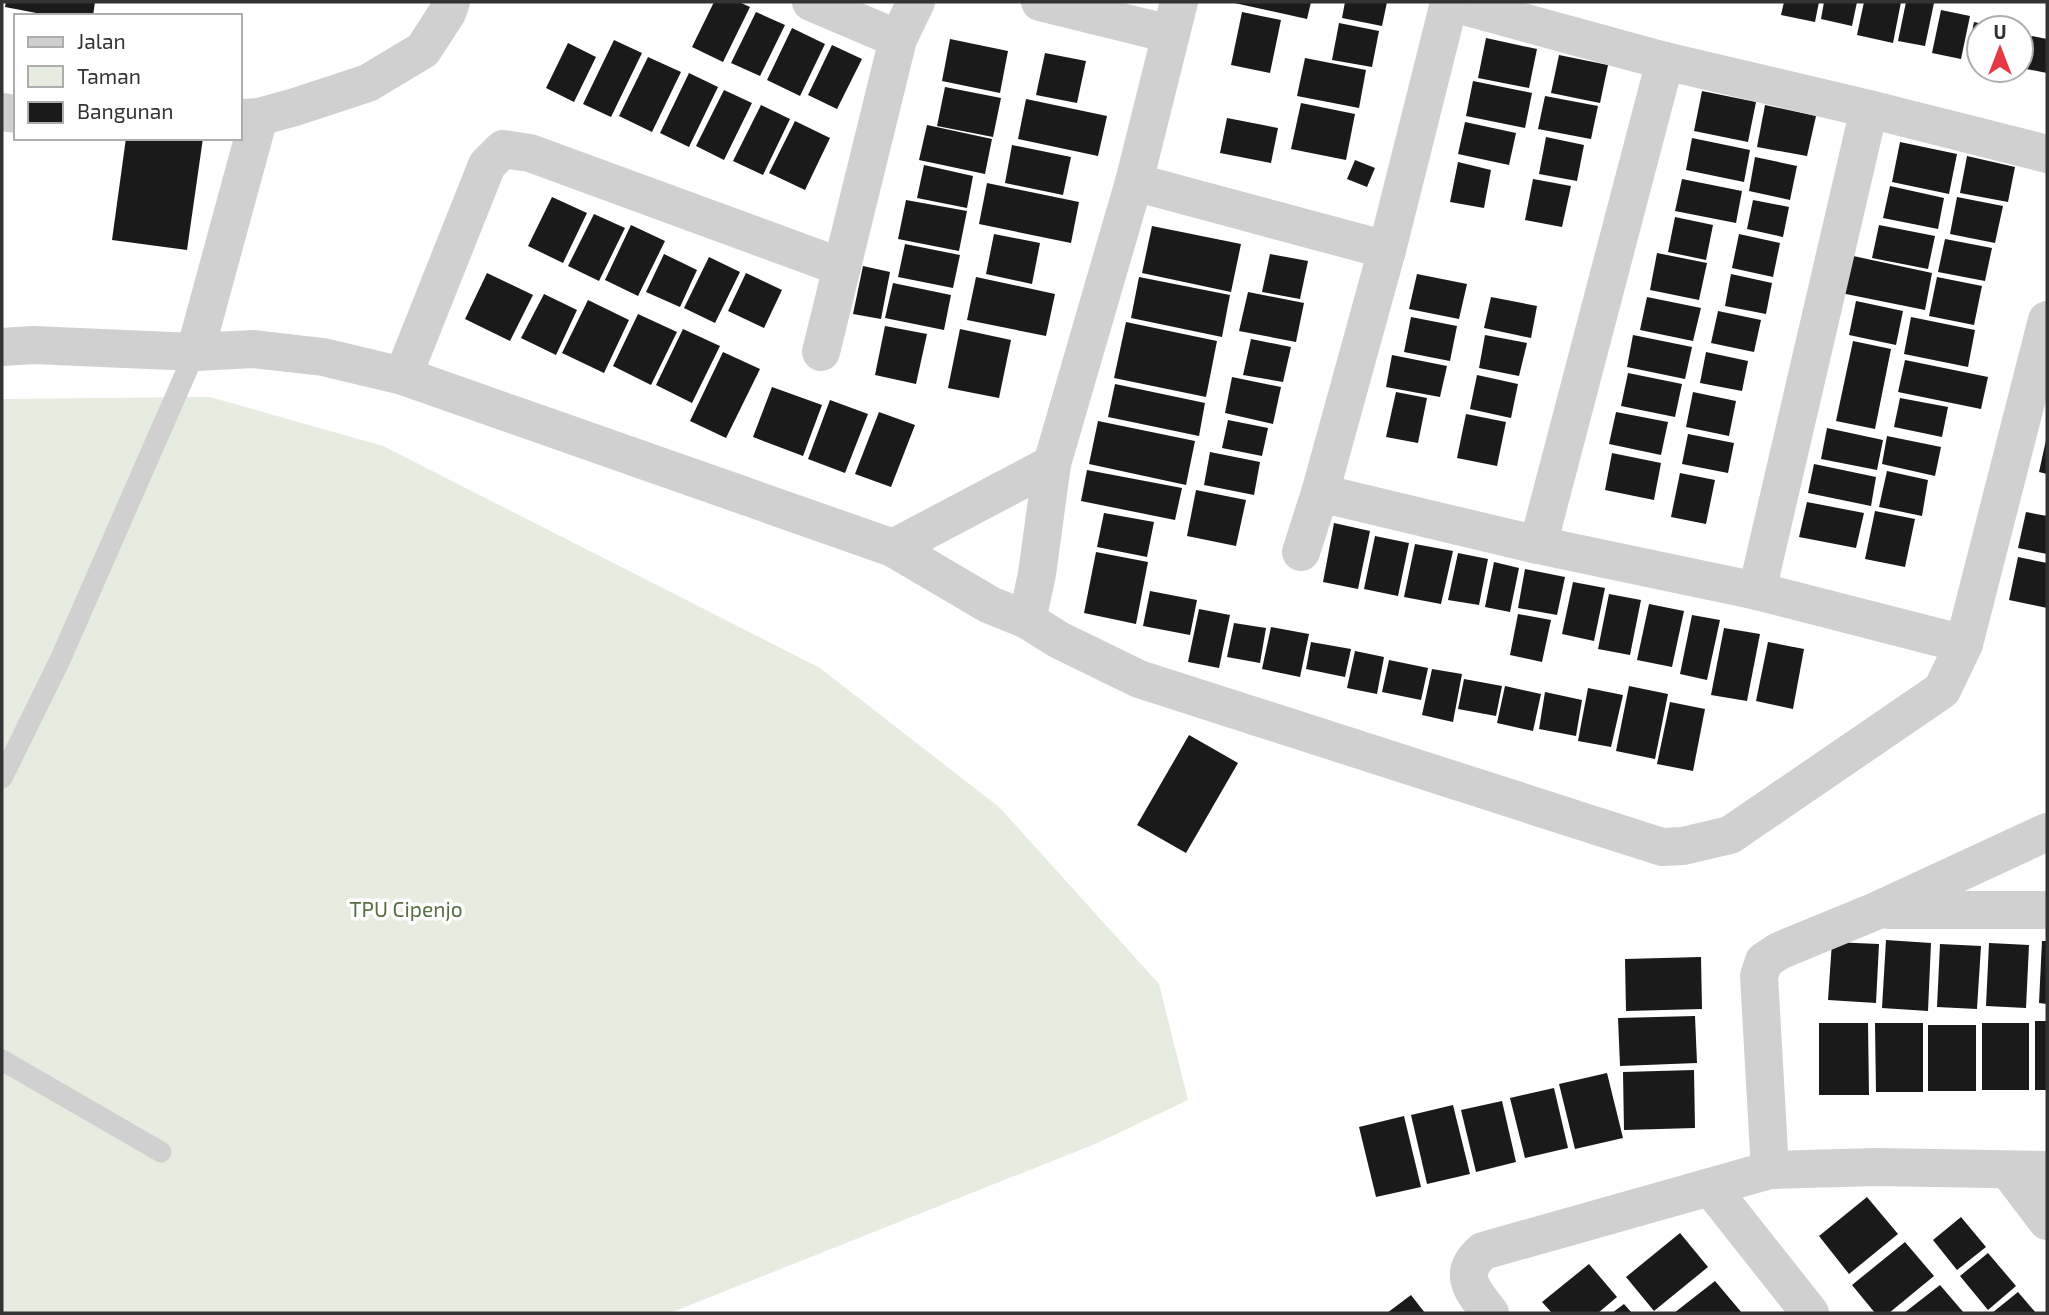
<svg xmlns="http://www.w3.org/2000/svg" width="2049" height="1315" viewBox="0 0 2049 1315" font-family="'Exo 2',sans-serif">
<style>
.green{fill:#e6ecdf}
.building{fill:#1a1a1a}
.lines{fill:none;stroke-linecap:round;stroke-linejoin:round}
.service{stroke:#d0d0d0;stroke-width:21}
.minor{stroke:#d0d0d0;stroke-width:38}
.labels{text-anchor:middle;stroke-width:7;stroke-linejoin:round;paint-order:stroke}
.park-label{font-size:21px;fill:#56703f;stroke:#fff}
</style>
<rect width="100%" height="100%" fill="#fff"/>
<!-- green -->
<polygon class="green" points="210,397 383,446 820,668 999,807 1159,984 1188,1100 1095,1144 670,1313 2,1313 2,399"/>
<!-- building -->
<g class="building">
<polygon points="6,2 95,2 93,16 52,16 5,7"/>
<polygon points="714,2 739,2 750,7 723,62 692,47"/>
<polygon points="1230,2 1311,2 1307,19"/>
<polygon points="1345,2 1387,2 1382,26 1342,18"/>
<polygon points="1784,2 1819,2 1815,22 1781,15"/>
<polygon points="1824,2 1857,2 1852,26 1821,19"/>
<polygon points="1864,2 1901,2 1893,43 1857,35"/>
<polygon points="1906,2 1934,3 1925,46 1898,41"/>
<polygon points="1941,10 1970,16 1961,59 1932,53"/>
<polygon points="756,12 785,25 760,76 731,63"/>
<polygon points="1242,12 1281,20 1270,73 1231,65"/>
<polygon points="1974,22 1997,27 1979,28 1979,58 1967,56"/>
<polygon points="1339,23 1379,31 1372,67 1332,60"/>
<polygon points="792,28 825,44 800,96 767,80"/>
<polygon points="2021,34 2047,39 2047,73 2021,68"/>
<polygon points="1486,38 1537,49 1529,88 1478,78"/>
<polygon points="950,39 1008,51 1000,93 942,81"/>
<polygon points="614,40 642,53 611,117 583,104"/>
<polygon points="568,43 596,57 574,102 546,88"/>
<polygon points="832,45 862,59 837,109 808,95"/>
<polygon points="1045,53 1086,61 1077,103 1036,95"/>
<polygon points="1559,55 1608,65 1600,103 1551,93"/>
<polygon points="648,57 681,72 652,132 619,116"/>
<polygon points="1305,58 1366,70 1359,108 1297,96"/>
<polygon points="689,73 718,87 689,147 660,133"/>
<polygon points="1473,81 1532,93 1525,128 1466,116"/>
<polygon points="945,87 1001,98 993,137 937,126"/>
<polygon points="724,90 752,103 724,160 696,146"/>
<polygon points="1702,91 1756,102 1748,142 1694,131"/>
<polygon points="1545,96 1598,106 1591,139 1538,129"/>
<polygon points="1026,99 1107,116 1098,156 1018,139"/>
<polygon points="1301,103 1355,114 1346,160 1291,149"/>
<polygon points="761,105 790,119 763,175 733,161"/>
<polygon points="1765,105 1816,116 1807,156 1757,147"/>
<polygon points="1227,118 1278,128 1271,163 1220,153"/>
<polygon points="795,121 830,138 805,190 769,173"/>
<polygon points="1465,122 1516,133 1509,165 1458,154"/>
<polygon points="927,125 992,139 985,174 919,160"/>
<polygon points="1546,137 1584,145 1577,181 1539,174"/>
<polygon points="126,138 203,138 187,250 112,240"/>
<polygon points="1692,138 1750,150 1744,182 1686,170"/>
<polygon points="1900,142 1957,154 1949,194 1892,182"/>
<polygon points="1012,145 1071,157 1063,195 1005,183"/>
<polygon points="1967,156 2015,167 2008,202 1960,193"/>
<polygon points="1755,157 1797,166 1790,200 1749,191"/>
<polygon points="1355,160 1375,168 1367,187 1347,179"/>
<polygon points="1458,162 1491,170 1484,208 1450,202"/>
<polygon points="924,165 973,176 967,208 917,198"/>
<polygon points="1533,179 1571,186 1562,227 1525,220"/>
<polygon points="1682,179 1742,191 1736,223 1675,211"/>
<polygon points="987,183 1079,202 1071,243 979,224"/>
<polygon points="1890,186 1944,198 1938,229 1883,218"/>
<polygon points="552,197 587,213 563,263 528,246"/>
<polygon points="1957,197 2003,206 1995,243 1950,234"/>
<polygon points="906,200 967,211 959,251 898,239"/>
<polygon points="1753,200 1789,207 1783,237 1747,229"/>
<polygon points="594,214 625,228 599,281 568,266"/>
<polygon points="1675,217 1713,225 1706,260 1668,252"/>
<polygon points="631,225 665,241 638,296 605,280"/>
<polygon points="1879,225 1935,236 1928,269 1872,258"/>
<polygon points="1152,226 1241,244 1231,292 1142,273"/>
<polygon points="994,234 1040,243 1032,284 986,274"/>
<polygon points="1739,234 1780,243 1773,277 1732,268"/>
<polygon points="1945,239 1992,248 1985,281 1938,272"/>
<polygon points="905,244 960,255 953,288 898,277"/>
<polygon points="1657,253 1707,263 1699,300 1650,290"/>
<polygon points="664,254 697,270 680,307 646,292"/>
<polygon points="1270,254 1308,261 1300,299 1262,292"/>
<polygon points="1844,254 1932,273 1925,310 1836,292"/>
<polygon points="709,257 740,272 715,323 684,308"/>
<polygon points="863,266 890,272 881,319 853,314"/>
<polygon points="487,273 533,295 510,341 465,319"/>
<polygon points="746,273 782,290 764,328 728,311"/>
<polygon points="1417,274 1467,284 1459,319 1409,309"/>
<polygon points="1731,274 1772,283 1766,314 1725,306"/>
<polygon points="976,277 1055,294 1046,336 967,320"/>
<polygon points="1139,277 1230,295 1222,337 1131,318"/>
<polygon points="1937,277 1982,286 1974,325 1929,316"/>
<polygon points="893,283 951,295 944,330 885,318"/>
<polygon points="1248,292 1304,303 1296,342 1239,331"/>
<polygon points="544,294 577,310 556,355 521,338"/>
<polygon points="1491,297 1537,306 1531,338 1484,328"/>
<polygon points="1647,297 1701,308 1693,341 1640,330"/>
<polygon points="588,300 629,320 604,373 562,353"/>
<polygon points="1856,301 1903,311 1896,345 1849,335"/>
<polygon points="1718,311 1761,320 1754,352 1711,343"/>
<polygon points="638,314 677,332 651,385 613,366"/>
<polygon points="1411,317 1457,326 1450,361 1404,352"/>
<polygon points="1911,317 1975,330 1968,367 1904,354"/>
<polygon points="1126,322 1217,341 1206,397 1114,378"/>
<polygon points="885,326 927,334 916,384 875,375"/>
<polygon points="683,329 720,346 692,403 656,385"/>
<polygon points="960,329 1011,340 999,398 948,388"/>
<polygon points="1485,335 1527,343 1519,376 1479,368"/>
<polygon points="1633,335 1692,347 1685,379 1627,367"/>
<polygon points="1251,339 1291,347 1283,382 1243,375"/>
<polygon points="1853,341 1891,349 1875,429 1836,421"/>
<polygon points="723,352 760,369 726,438 690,421"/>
<polygon points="1706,352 1748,361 1742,391 1700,383"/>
<polygon points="1392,355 1447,366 1440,397 1386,387"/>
<polygon points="1905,360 1988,377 1981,409 1898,392"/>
<polygon points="1628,373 1682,384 1675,417 1621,406"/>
<polygon points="1477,375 1518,384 1511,418 1470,409"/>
<polygon points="1232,377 1281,387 1273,424 1225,413"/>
<polygon points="1115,384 1205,403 1199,436 1108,417"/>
<polygon points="772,387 822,405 803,456 753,437"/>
<polygon points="1396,392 1427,398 1418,443 1386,437"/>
<polygon points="1693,392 1736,401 1729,436 1686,427"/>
<polygon points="1900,398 1948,407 1942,437 1894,427"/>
<polygon points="830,400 868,414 845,473 808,459"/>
<polygon points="879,412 915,425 891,487 855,474"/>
<polygon points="1616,412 1668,422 1661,455 1609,444"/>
<polygon points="1466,414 1506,422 1497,466 1457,458"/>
<polygon points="1228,420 1268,428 1262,456 1222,448"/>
<polygon points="1098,421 1195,441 1186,485 1089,464"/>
<polygon points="1827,428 1883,440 1877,470 1821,459"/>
<polygon points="1688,434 1734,443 1728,473 1682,464"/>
<polygon points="1887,436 1941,447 1935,476 1882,464"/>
<polygon points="2046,440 2047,440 2047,474 2039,472"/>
<polygon points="1210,452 1260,462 1254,495 1204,485"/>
<polygon points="1612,453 1661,463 1654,500 1605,490"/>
<polygon points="1814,464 1876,477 1871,506 1808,493"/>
<polygon points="1087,470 1182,488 1175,520 1081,501"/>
<polygon points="1887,471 1928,480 1922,516 1879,507"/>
<polygon points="1680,473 1715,480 1706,524 1671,517"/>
<polygon points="1196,490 1246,500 1236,546 1187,536"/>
<polygon points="1807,502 1864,513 1856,548 1799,537"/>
<polygon points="1875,511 1915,519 1905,567 1865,559"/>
<polygon points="2026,512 2047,516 2047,554 2018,548"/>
<polygon points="1104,513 1154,522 1147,557 1097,547"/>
<polygon points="1334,523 1370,531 1358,589 1323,582"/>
<polygon points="1375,536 1409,543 1398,596 1364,589"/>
<polygon points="1415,544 1453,551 1441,604 1404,597"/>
<polygon points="1096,552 1148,562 1136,624 1084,613"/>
<polygon points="1458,553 1488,559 1479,605 1448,600"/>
<polygon points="2018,557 2047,563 2047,608 2009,600"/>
<polygon points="1494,562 1519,568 1510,612 1485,607"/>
<polygon points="1525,569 1565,577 1557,615 1518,608"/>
<polygon points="1573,582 1605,588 1594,641 1562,634"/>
<polygon points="1150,591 1197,600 1190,635 1143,626"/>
<polygon points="1609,594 1641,600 1630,655 1598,649"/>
<polygon points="1649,604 1684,611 1672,667 1637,660"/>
<polygon points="1199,609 1230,615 1219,668 1188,662"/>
<polygon points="1518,614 1551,620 1542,662 1510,655"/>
<polygon points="1692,615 1720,620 1707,680 1680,674"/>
<polygon points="1234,623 1266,628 1260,663 1227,657"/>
<polygon points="1271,627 1309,634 1300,677 1262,669"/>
<polygon points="1724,628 1760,634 1747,701 1711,695"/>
<polygon points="1311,642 1351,649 1345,677 1306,669"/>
<polygon points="1768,642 1804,649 1793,709 1756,701"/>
<polygon points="1355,651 1384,657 1377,694 1347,688"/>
<polygon points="1389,660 1428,668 1421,700 1382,692"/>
<polygon points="1432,669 1462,674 1453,722 1422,715"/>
<polygon points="1464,679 1502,686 1496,716 1458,709"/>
<polygon points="1505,686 1541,694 1533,731 1497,723"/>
<polygon points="1629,686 1668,694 1655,759 1616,751"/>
<polygon points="1588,688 1623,695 1611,747 1578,741"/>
<polygon points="1545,692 1582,700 1576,736 1539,729"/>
<polygon points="1670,702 1705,709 1693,771 1657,764"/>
<polygon points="1189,735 1238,763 1186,853 1137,825"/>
<polygon points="1886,940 1931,943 1928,1011 1882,1008"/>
<polygon points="2042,941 2047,941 2047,1004 2039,1003"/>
<polygon points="1832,942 1879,944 1876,1003 1828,1000"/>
<polygon points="1989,943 2029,945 2026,1008 1986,1006"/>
<polygon points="1940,944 1981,946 1977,1009 1937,1007"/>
<polygon points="1701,957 1702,1009 1626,1011 1625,959"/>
<polygon points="1695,1016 1697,1063 1620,1066 1618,1018"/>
<rect x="2035" y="1021" width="12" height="69"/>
<polygon points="1819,1023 1868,1023 1869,1095 1819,1095"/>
<polygon points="1875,1023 1923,1023 1923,1092 1876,1092"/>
<rect x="1982" y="1023" width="47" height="67"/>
<rect x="1928" y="1025" width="48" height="66"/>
<polygon points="1694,1070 1695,1128 1624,1130 1623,1072"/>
<polygon points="1607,1073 1623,1138 1575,1149 1559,1084"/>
<polygon points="1554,1088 1568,1148 1525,1158 1510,1098"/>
<polygon points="1502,1101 1516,1162 1476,1172 1461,1110"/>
<polygon points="1453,1105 1470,1174 1427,1184 1411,1115"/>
<polygon points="1404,1116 1421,1187 1376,1197 1359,1127"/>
<polygon points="1867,1197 1898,1234 1849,1274 1819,1236"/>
<polygon points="1961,1217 1986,1247 1957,1270 1933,1240"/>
<polygon points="1680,1233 1708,1267 1654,1311 1626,1277"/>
<polygon points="1905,1242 1934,1276 1889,1313 1875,1313 1852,1285"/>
<polygon points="1988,1253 2016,1286 1988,1310 1960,1276"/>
<polygon points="1589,1264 1617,1297 1598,1313 1552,1313 1542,1302"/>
<polygon points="1715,1281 1742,1313 1674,1313"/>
<polygon points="1940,1285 1964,1313 1904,1313"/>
<polygon points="2018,1292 2036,1313 1992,1313"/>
<polygon points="1411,1295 1425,1313 1387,1313"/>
<polygon points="1624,1304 1632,1313 1612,1313"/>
</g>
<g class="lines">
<!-- service -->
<g class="service">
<polyline points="2,778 60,660 195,352"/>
<polyline points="2,1060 161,1152"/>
</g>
<!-- minor -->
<g class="minor">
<polyline points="811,2 898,39"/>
<polyline points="1040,2 1170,34"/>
<polyline points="1449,2 1665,61 1869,109 2047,154"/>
<polyline points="2,112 16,114"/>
<polyline points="240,118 259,117 295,107 368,83 423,50 447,13 451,2"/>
<polyline points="1134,182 1387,250 1320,493 1301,552"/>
<polyline points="1387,250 1449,3"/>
<polyline points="2,347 33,345 195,352 254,349 323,357 403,376 893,548 990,605 1027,620 1037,574 1052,464 1134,182 1179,2"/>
<polyline points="195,352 259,117"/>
<polyline points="821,352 898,39 916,2"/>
<polyline points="403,376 487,165 503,149 530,153 841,267"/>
<polyline points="1320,493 1538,545 1757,591 1964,644 2047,320"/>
<polyline points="1538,545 1665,61"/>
<polyline points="893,548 1052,464"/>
<polyline points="1757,591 1869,109"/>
<polyline points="1027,620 1059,640 1139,679 1662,847 1683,846 1730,835 1942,690 1964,644"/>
<polyline points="1888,910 2047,910"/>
<polyline points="1770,1170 1759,976 1764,961 1779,951 1876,911 2047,832"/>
<polyline points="2009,1171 2047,1221"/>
<polyline points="1711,1188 1810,1313"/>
<path d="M1490 1313C1473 1291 1456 1274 1483 1251L1770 1170 1876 1167 2047 1170"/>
</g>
</g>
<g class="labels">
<!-- park labels -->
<g class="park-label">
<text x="406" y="917">TPU Cipenjo</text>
</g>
</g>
<!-- border -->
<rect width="2049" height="1315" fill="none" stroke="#333333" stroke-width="7"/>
<!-- legend -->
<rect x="14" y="14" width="228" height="126" fill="#ffffff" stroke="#adadad" stroke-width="2"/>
<rect x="28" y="37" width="35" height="10" fill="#d0d0d0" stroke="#adadad" stroke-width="2"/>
<text x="77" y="49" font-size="21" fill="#333333">Jalan</text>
<rect x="28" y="66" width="35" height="21" fill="#e6ecdf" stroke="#adadad" stroke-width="2"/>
<text x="77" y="84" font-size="21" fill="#333333">Taman</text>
<rect x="28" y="102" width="35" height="21" fill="#1a1a1a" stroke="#adadad" stroke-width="2"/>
<text x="77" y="119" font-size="21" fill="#333333">Bangunan</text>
<!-- north arrow -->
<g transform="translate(2000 49)"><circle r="33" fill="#ffffff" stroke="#adadad" stroke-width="2"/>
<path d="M0-5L12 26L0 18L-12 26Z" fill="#e63946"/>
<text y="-10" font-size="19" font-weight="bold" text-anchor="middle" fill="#333333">U</text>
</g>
</svg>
